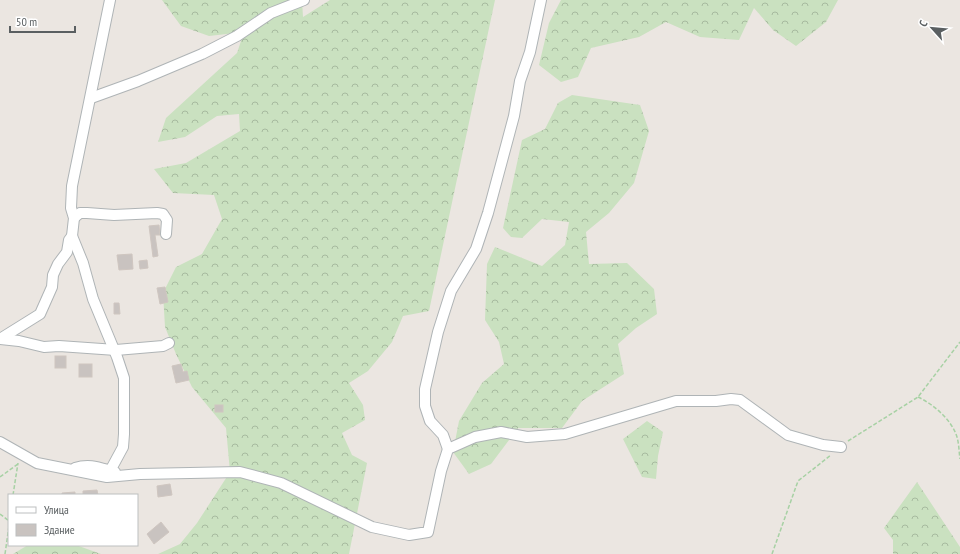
<svg xmlns="http://www.w3.org/2000/svg" width="960" height="554" viewBox="0 0 960 554" font-family="'PT Sans Narrow',sans-serif">
<style>
.forest{fill:url(#forest-crowns)}
.building{fill:#c9c3c0;stroke:#cfc6c0}
.lines{fill:none;stroke-linecap:round;stroke-linejoin:round}
.minor-casing{stroke:#afb4b6;stroke-width:12}
.path{stroke:#a7d1a4;stroke-width:1.5;stroke-dasharray:4 2;stroke-linecap:butt}
.minor{stroke:#fff;stroke-width:10}
</style>
<defs>
<pattern id="forest-crowns" width="20" height="18" patternUnits="userSpaceOnUse"><rect width="20" height="18" fill="#cae1c0"/><path d="M2 6a3 3 0 1 1 6 0M12 15a3 3 0 1 1 6 0" fill="none" stroke="#a7ba9f"/></pattern>
</defs>
<rect width="100%" height="100%" fill="#ebe6e1"/>
<!-- forest -->
<g class="forest">
<polygon points="162,0 302,0 303,17 330,0 495,0 429,311 403,316 392,342 368,371 349,383 363,405 365,420 342,433 352,455 367,463 349,554 158,554 180,544 197,523 230,472 226,428 192,387 176,354 165,327 163,293 176,267 202,254 222,219 214,195 173,193 154,169 186,163 240,131 239,114 217,116 185,137 158,142 166,118 237,53 244,32 209,36 181,26"/>
<polygon points="561,0 838,0 826,22 796,46 773,30 754,8 739,40 700,37 666,22 639,37 591,48 578,77 561,82 539,65 549,23"/>
<polygon points="572,95 640,105 649,131 634,183 609,213 586,232 589,264 627,263 654,289 657,314 636,328 618,344 624,374 582,401 562,428 518,428 491,464 469,474 453,452 459,421 482,383 504,364 499,342 485,320 487,264 495,247 542,266 565,245 569,222 542,219 522,238 511,237 503,228 522,140 545,129 558,103"/>
<polygon points="647,421 663,432 658,456 656,479 642,477 623,439"/>
<polygon points="917,482 960,547 960,554 893,554 893,540 884,528"/>
<polygon points="28,545 76,545 101,554 13,554"/>
</g>
<!-- building -->
<g class="building">
<polygon points="159,225 160,235 155,235 158,256 153,257 149,226"/>
<polygon points="132,254 133,269 119,270 117,255"/>
<polygon points="147,260 148,268 140,269 139,261"/>
<polygon points="165,287 168,302 160,304 157,288"/>
<polygon points="114,303 119,303 120,314 114,314"/>
<rect x="55" y="356" width="11" height="12"/>
<rect x="79" y="364" width="13" height="13"/>
<polygon points="181,364 183,372 187,371 189,380 176,383 172,366"/>
<rect x="215" y="405" width="8" height="7"/>
<polygon points="170,484 172,495 158,497 157,486"/>
<polygon points="97,490 98,495 83,495 83,491"/>
<polygon points="75,492 75,495 62,495 62,493"/>
<polygon points="161,522 169,532 154,544 147,534"/>
</g>
<g class="lines">
<!-- minor casing -->
<g class="minor-casing">
<g id="minor">
<polyline points="91,98 138,81 202,54 237,36 271,13 304,0"/>
<polyline points="74,218 80,213 87,213 114,215 157,213 163,214 167,220 166,234"/>
<polyline points="72,236 83,263 93,299 117,357 124,378 124,434 123,447 110,471"/>
<polyline points="0,339 40,314 52,287 53,275 58,264 67,252 69,240 72,236 74,218 71,208 72,186 110,0"/>
<polyline points="0,339 19,341 44,347 59,346 116,350 163,346 169,343"/>
<polyline points="0,442 37,463 107,477 140,474 240,472 281,483 372,527 409,535 428,532 441,471 448,449 475,437 501,432 527,437 565,434 676,401 716,401 731,399 740,400 788,435 823,445 841,447"/>
<polyline points="448,449 443,435 430,421 425,406 425,389 438,332 451,291 476,249 488,213 514,116 520,81 530,52 541,0"/>
<path d="M75 468C90 463 100 468 115 472"/>
</g>
</g>
<!-- path -->
<g class="path">
<path d="M918 397C933 404 952 420 957 437 959 444 959 452 960 459"/>
<polyline points="848,441 918,397 960,342"/>
<polyline points="0,477 18,464"/>
<polyline points="13,495 18,463"/>
<polyline points="0,514 9,521"/>
<polyline points="5,554 9,526"/>
<polyline points="772,554 798,481 831,455"/>
</g>
<!-- minor -->
<use href="#minor" class="minor"/>
</g>
<!-- legend -->
<rect x="8" y="494" width="130" height="52" fill="#ffffff" stroke="#bdbfc0"/>
<rect x="16" y="507" width="20" height="6" fill="#ffffff" stroke="#bdbfc0"/>
<text x="44" y="514" font-size="12" fill="#5a5f61">Улица</text>
<rect x="16" y="524" width="20" height="12" fill="#c9c3c0" stroke="#bdbfc0"/>
<text x="44" y="534" font-size="12" fill="#5a5f61">Здание</text>
<!-- north arrow -->
<g transform="translate(932 28) rotate(297)" stroke="#ffffff" stroke-width="3" paint-order="stroke">
<path d="M0-3L7 15L0 10L-7 15Z" fill="#5a5f61"/>
<text y="-6" font-size="11" font-weight="bold" text-anchor="middle" fill="#5a5f61">С</text>
</g>
<!-- scale -->
<path d="M10 26v6h65v-6" fill="none" stroke="#5a5f61" stroke-width="2"/>
<text x="16" y="26" font-size="12" fill="#5a5f61" stroke="#ffffff" stroke-width="3" paint-order="stroke">50 m</text>
</svg>
